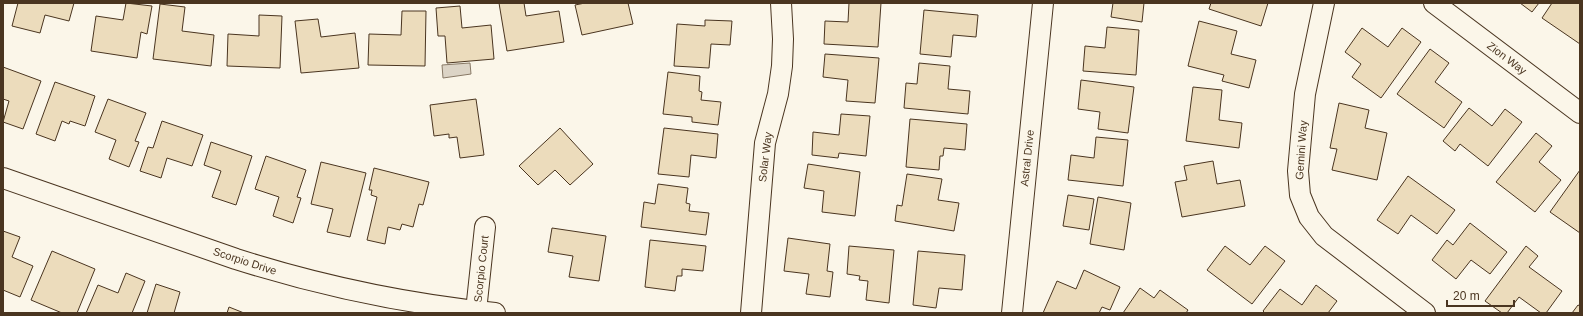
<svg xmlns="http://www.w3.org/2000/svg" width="1583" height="316" viewBox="0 0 1583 316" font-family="Arial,sans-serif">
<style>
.water{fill:#dcd4c6;stroke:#887966}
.building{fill:#ecdcbc;stroke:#4a3520}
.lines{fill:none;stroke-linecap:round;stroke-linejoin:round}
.street-casing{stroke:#4a3520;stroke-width:22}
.street{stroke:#fbf6e9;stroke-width:20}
.labels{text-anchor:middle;stroke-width:3;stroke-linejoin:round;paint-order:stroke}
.street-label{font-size:11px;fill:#4a3520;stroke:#fbf6e9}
</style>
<rect width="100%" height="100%" fill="#fbf6e9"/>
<!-- water -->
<polygon class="water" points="470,63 471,74 443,78 442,65"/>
<!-- building -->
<g class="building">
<polygon points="18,3 74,3 69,21 45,15 40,33 12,26"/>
<polygon points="126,3 152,6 147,34 141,32 137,58 91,51 96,16 123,20"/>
<polygon points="499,3 524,3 526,16 559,11 564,42 507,51"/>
<polygon points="585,3 628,3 633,24 582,35 575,5"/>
<polygon points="849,3 881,3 878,47 824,44 825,21 848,22"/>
<polygon points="1113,3 1144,3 1142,22 1111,17"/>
<polygon points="1211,3 1268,3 1261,26 1209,9"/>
<polygon points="1520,3 1539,3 1532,12"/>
<polygon points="1552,3 1580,3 1580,44 1542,18"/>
<polygon points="160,4 185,7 182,31 214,35 211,66 153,59"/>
<polygon points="460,6 462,28 491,25 494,59 447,63 445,36 438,36 436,8"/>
<polygon points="924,10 978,15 976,37 953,35 951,57 920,54"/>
<polygon points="402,11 426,11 425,66 368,65 369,34 401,35"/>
<polygon points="259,15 282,16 280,68 227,66 228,34 259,36"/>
<polygon points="318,19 321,37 355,33 359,68 301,73 295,21"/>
<polygon points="705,20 732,21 730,45 711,44 709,68 674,66 677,24 705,26"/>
<polygon points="1199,21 1237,31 1231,54 1256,60 1249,88 1222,81 1224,75 1188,66"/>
<polygon points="1107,27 1139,30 1136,75 1083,71 1085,46 1105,48"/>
<polygon points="1362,28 1388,47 1402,28 1421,42 1381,98 1352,77 1361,64 1345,52"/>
<polygon points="1430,49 1449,63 1435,82 1462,102 1444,128 1397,94"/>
<polygon points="825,54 879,58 875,103 846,101 848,80 823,77"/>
<polygon points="919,63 950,66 948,89 970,91 968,114 904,108 906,83 917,84"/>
<polygon points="3,67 41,81 23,129 3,122 9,101 3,99"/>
<polygon points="668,72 700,76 699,91 702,92 701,100 721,102 718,125 692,122 692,117 663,114"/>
<polygon points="1081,80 1134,87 1128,133 1098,129 1100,112 1078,109"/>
<polygon points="55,82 95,96 85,126 70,121 69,124 62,121 55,141 36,134"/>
<polygon points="1193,87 1222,90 1219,120 1242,123 1239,148 1186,141"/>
<polygon points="108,99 146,113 135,141 139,142 129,167 109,159 116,140 95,132"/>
<polygon points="476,99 484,155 460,158 457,137 449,138 449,134 434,136 430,105"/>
<polygon points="1339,103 1369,110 1365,128 1387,133 1377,180 1332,170 1337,149 1330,148"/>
<polygon points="1469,108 1492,126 1505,109 1522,122 1488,166 1460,144 1455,151 1443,141"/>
<polygon points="841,114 870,116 866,156 839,153 838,158 812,155 813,132 839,135"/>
<polygon points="910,119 967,124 965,150 944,148 943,156 940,156 939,170 906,167"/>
<polygon points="162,121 203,135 192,166 167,158 161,178 140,171 148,147 153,148"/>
<polygon points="560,128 593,164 570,185 555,170 538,185 519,166"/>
<polygon points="664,128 718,134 716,158 691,155 689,177 658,174"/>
<polygon points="1536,133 1552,146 1539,162 1561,180 1535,212 1496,182"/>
<polygon points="1096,137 1128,140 1123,186 1068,180 1071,155 1094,158"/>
<polygon points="211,142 252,156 236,205 212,197 221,171 204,165"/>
<polygon points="266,156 306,170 297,197 301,198 293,223 273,216 279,197 255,189"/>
<polygon points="1213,161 1217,184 1240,180 1245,206 1182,217 1175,182 1187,180 1184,166"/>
<polygon points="321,162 366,173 350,237 327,232 333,209 311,204"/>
<polygon points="808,164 860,172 855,216 822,212 824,191 804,188"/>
<polygon points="374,168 429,182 423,205 419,204 413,227 402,224 400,230 388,227 385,244 367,240 377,197 371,195 372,190 369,190"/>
<polygon points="1580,170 1580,233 1550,212"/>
<polygon points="907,174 942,179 938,200 959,203 954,231 895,221 897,205 902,206"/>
<polygon points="1408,176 1455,210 1437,234 1411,215 1398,234 1377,220"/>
<polygon points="658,184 688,188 686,203 690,204 689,211 709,213 706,235 641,227 644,202 655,204"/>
<polygon points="1068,195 1094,199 1089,230 1063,226"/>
<polygon points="1098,197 1131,203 1124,250 1090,244"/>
<polygon points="1470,223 1507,252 1490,274 1471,260 1456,279 1432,260 1447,240 1453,245"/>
<polygon points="552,228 606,236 599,281 569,277 573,256 548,252"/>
<polygon points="3,231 20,237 12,257 33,266 20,297 3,290"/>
<polygon points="788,238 830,244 827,271 833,272 830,297 806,294 809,274 784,271"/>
<polygon points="650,240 706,246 703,271 682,269 682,276 677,276 675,291 645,287"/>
<polygon points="849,246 894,250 889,303 866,300 868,281 859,280 860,276 847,274"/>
<polygon points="1225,246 1250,265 1265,246 1285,261 1252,304 1207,270"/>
<polygon points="1526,246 1538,256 1529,267 1562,291 1546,313 1541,313 1519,297 1507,313 1502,313 1485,301"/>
<polygon points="52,251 95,269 77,313 62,313 31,300"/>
<polygon points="918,251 965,255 962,290 939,288 936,308 913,305"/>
<polygon points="1084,270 1120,287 1110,310 1102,307 1099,313 1043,313 1057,281 1076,289"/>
<polygon points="126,273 145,281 132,313 86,313 98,285 118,293"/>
<polygon points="156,284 180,292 174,313 147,313"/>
<polygon points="1316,285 1337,301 1328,313 1265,313 1263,311 1280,289 1302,305"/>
<polygon points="1140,288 1154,298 1160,290 1188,310 1186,313 1123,313"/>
<polygon points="1578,305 1580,306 1580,313 1572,313"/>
<polygon points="229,307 244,313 227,313"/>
</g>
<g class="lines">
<!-- street casing -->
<g class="street-casing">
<g id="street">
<polyline points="1324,3 1305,94 1298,171 1300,195 1309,217 1324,236 1425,313"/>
<polyline points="1434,3 1580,113"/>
<path d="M3 178 236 259C321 286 407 304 495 313"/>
<polyline points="476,311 485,227"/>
<polyline points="751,313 765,143 778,94 782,66 783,39 781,3"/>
<polyline points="1012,313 1043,3"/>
</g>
</g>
<!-- street -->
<use href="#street" class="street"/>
</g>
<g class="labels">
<!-- street labels -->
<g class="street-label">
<text transform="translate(1507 58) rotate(37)" y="4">Zion Way</text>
<text transform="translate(1301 150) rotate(-86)" y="4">Gemini Way</text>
<text transform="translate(765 157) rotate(-83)" y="4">Solar Way</text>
<text transform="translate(1027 158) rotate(-84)" y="4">Astral Drive</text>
<text transform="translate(245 261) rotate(18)" y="4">Scorpio Drive</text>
<text transform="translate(481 269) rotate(-84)" y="4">Scorpio Court</text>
</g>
</g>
<!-- border -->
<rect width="1583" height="316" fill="none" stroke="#4a3520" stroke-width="8"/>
<!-- scale -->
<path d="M1447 300v6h67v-6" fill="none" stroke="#4a3520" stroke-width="2"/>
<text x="1453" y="300" font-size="12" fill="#4a3520" stroke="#fbf6e9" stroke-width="3" paint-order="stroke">20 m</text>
</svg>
